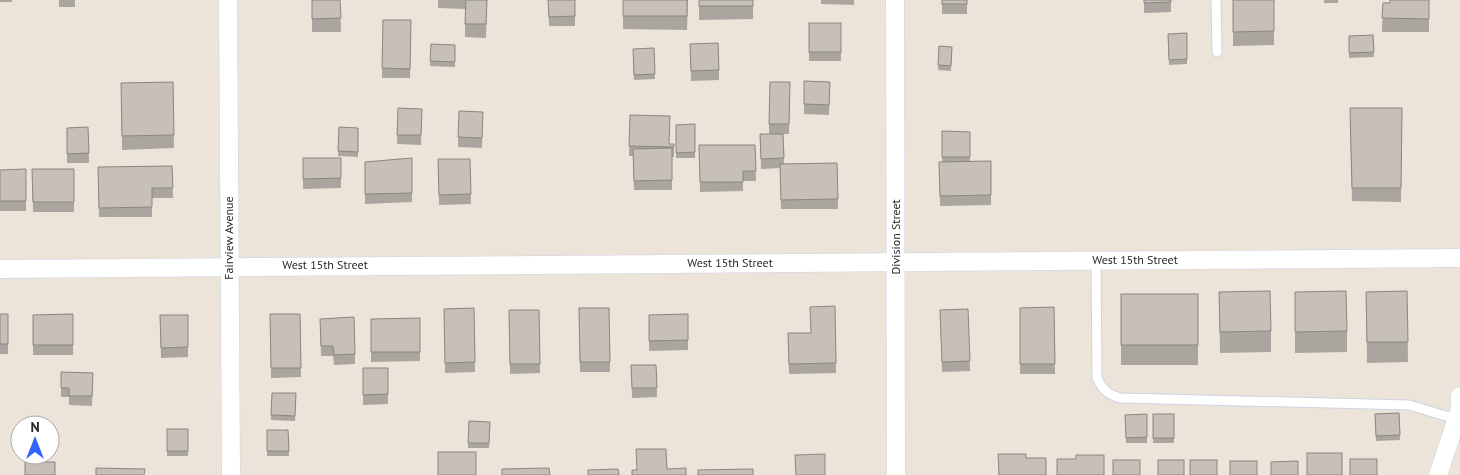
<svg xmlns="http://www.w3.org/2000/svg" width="1460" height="475" viewBox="0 0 1460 475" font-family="'PT Sans',sans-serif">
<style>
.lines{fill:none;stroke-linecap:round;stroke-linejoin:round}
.service-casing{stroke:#ced3e3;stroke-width:11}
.minor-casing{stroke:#ced3e3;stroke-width:19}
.service{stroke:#fff;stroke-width:9}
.minor{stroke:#fff;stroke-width:18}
.wall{fill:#aba59f}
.building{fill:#c7c0b9;stroke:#8b8682}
.labels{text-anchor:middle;stroke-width:4;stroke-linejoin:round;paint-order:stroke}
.street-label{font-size:12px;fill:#282828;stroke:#fff}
</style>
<rect width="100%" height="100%" fill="#ece3d9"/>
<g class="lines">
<!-- service casing -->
<g class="service-casing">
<g id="service">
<polyline points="1216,0 1217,52"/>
<path d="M1096 260 1097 378C1103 390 1108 395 1121 398L1409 405 1456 419"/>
</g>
</g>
<!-- minor casing -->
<g class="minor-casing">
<g id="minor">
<polyline points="228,0 231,475"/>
<polyline points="895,0 896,475"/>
<polyline points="0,269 1460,258"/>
<polyline points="1438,475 1460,409 1460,396"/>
</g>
</g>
<!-- service -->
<use href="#service" class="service"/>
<!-- minor -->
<use href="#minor" class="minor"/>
</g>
<!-- wall -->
<g class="wall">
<rect x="0" y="0" width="12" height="2"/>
<rect x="59" y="0" width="16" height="7"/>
<polygon points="312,0 340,0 341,32 312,32"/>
<polygon points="438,0 487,0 486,38 465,37 465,9 438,8"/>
<polygon points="548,0 575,0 575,26 549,26"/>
<polygon points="623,0 688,0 687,30 623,29"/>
<polygon points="699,0 753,0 753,19 699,20"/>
<polygon points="821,0 854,0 854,5 821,4"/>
<rect x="942" y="0" width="25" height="14"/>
<polygon points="1144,0 1171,0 1171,12 1144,13"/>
<polygon points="1233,0 1274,0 1274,45 1233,46"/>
<rect x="1324" y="0" width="14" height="3"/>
<polygon points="1429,0 1429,32 1382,32 1383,3"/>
<polygon points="383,20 411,20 410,78 382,78"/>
<rect x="809" y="23" width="32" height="38"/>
<polygon points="1187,33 1187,64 1169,65 1168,34"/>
<polygon points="1373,35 1374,57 1349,58 1349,36"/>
<polygon points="431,44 455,45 455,67 430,66"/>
<polygon points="690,44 719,70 719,80 691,81"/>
<polygon points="939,46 952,47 951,71 938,70"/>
<polygon points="654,48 655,79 634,80 633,49"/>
<polygon points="804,81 830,82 829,115 804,114"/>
<polygon points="173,82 174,148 122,150 121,83"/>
<polygon points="790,82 789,134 783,134 784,164 837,163 838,209 781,209 780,168 761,169 760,134 776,134 769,134 769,124"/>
<polygon points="398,108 422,109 421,145 397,144"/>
<polygon points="1402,108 1401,202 1352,201 1350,122"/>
<polygon points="483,112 482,148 458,147 458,137"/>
<polygon points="630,115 669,144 674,144 674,157 672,157 672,190 634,190 633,156 629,156"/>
<polygon points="695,124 695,158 676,158 676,125"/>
<polygon points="88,127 89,163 67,163 67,128"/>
<polygon points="339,127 358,128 358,157 338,156"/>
<polygon points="942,131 970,132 970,161 991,161 991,205 940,206 939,162 942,162"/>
<polygon points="699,145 755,145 756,181 743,181 743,191 700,192"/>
<polygon points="303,158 341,158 341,188 303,189"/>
<polygon points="412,158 412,202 365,204 365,162"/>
<polygon points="438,159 470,159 471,204 439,205"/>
<polygon points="172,166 173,198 152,198 152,217 99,217 98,167"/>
<polygon points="26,169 26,211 0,211 0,170"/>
<polygon points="32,169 74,169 74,212 33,212"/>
<polygon points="1407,291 1408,362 1367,363 1366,292"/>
<polygon points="1219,292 1271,331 1271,352 1220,353"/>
<polygon points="1295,292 1347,331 1347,352 1295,353"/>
<rect x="1121" y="294" width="77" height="71"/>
<polygon points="835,306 836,373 789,374 788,333 811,333"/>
<polygon points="1054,307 1055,374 1020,374 1020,308"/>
<polygon points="474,308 475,372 445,373 444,309"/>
<polygon points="579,308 609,308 610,372 580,372"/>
<polygon points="968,309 970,371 942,372 940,310"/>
<polygon points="509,310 539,310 540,373 510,374"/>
<rect x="0" y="314" width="8" height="40"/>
<polygon points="73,314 73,355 33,355 33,315"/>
<polygon points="270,314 300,314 301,377 271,378"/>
<polygon points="688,314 688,350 649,351 649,315"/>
<polygon points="160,315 188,315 188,357 161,358"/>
<polygon points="420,318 420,361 371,362 371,319"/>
<polygon points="320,319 355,354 355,364 334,365 333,356 321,356"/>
<polygon points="631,365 656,365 657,397 632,398"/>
<polygon points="363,368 388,368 388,404 363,405"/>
<polygon points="61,372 93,373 92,406 69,405 69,397 61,397"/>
<polygon points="272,393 296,393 295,421 271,420"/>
<polygon points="1399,413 1400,440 1376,441 1375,414"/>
<polygon points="1147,414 1147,443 1126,443 1125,415"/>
<rect x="1153" y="414" width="21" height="29"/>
<polygon points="469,421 490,422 489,448 468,448"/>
<rect x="167" y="429" width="21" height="27"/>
<polygon points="267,430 288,430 289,456 267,456"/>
</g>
<!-- building -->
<g class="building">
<polygon points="312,0 340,0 341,18 312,19"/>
<polygon points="466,0 487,0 486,24 465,24"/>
<polygon points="548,0 575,0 575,16 549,17"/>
<rect x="623" y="0" width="64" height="16"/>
<rect x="699" y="0" width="54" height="6"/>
<rect x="942" y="0" width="25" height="4"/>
<polygon points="1144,0 1171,0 1171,2 1144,3"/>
<polygon points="1233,0 1274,0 1274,31 1233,32"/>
<polygon points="1390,0 1429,0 1429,19 1382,18 1383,3 1390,3"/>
<polygon points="383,20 411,20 410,69 382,68"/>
<rect x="809" y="23" width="32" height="29"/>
<polygon points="1187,33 1187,59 1169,60 1168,34"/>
<polygon points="1373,35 1374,52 1349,53 1349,36"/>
<polygon points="718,43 719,70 691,71 690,44"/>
<polygon points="431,44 455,45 455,62 430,61"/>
<polygon points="939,46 952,47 951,66 938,65"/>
<polygon points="654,48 655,74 634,75 633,49"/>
<polygon points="804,81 830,82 829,105 804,104"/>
<polygon points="173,82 174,135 122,136 121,83"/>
<polygon points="770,82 790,82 789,124 769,124"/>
<polygon points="398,108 422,109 421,135 397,135"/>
<polygon points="1350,108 1402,108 1401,188 1352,188"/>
<polygon points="459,111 483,112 482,138 458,137"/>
<polygon points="630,115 670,116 669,144 674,144 674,147 629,146"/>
<polygon points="695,124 695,152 676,153 676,125"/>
<polygon points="88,127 89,153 67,154 67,128"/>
<polygon points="339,127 358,128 358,152 338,151"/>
<polygon points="942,131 970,132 970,157 942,157"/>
<polygon points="760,134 783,134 784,158 761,159"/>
<polygon points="699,145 755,145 756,171 743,171 743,182 700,182"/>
<polygon points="672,148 672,180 634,181 633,149"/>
<polygon points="303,158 341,158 341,178 303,179"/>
<polygon points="412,158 412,193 365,194 365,162"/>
<polygon points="438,159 470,159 471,194 439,195"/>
<polygon points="991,161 991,195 940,196 939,162"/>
<polygon points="837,163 838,199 781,200 780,164"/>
<polygon points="172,166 173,188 152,188 152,207 99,208 98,167"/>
<polygon points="26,169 26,201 0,201 0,170"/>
<polygon points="32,169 74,169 74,202 33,202"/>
<polygon points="1270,291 1271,331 1220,332 1219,292"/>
<polygon points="1346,291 1347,331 1295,332 1295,292"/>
<polygon points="1407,291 1408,342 1367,342 1366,292"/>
<rect x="1121" y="294" width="77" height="51"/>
<polygon points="835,306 836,363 789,364 788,333 811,333 810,307"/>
<polygon points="1054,307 1055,364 1020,364 1020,308"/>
<polygon points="474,308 475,362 445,363 444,309"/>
<polygon points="579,308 609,308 610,362 580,362"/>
<polygon points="968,309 970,361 942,362 940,310"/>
<polygon points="509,310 539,310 540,364 510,364"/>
<rect x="0" y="314" width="8" height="30"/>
<polygon points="73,314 73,345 33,345 33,315"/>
<polygon points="270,314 300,314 301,368 271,368"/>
<polygon points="688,314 688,340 649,341 649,315"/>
<polygon points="160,315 188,315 188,347 161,348"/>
<polygon points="354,317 355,354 334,355 333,346 321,346 320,319"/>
<polygon points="420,318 420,352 371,352 371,319"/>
<polygon points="631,365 656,365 657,388 632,388"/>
<polygon points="363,368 388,368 388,394 363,395"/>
<polygon points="61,372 93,373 92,396 69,396 69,388 61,388"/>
<polygon points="272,393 296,393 295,416 271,415"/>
<polygon points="1399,413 1400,435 1376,436 1375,414"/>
<polygon points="1147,414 1147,437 1126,438 1125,415"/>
<rect x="1153" y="414" width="21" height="24"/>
<polygon points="469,421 490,422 489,443 468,443"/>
<rect x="167" y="429" width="21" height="22"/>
<polygon points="267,430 288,430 289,451 267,451"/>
<polygon points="636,449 666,449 667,469 686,468 686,475 632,475 632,470 637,470"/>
<rect x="438" y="452" width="38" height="23"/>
<rect x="1307" y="453" width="35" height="22"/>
<polygon points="825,454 825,475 796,475 795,455"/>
<polygon points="998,454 1026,454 1026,458 1046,458 1046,475 999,475"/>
<polygon points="1076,455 1104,455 1104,475 1057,475 1057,459 1076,459"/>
<rect x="1350" y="459" width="27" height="16"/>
<rect x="1113" y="460" width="27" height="15"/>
<rect x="1158" y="460" width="26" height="15"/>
<rect x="1190" y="460" width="27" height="15"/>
<rect x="1230" y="461" width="27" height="14"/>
<polygon points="1298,461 1298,475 1271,475 1271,462"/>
<rect x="25" y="462" width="30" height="13"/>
<polygon points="96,468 145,469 144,475 96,475"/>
<polygon points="549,468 550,475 502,475 502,469"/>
<polygon points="618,469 619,475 588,475 588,470"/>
<polygon points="753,469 753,475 698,475 698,470"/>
</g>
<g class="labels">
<!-- street labels -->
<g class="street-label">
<text transform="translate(896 237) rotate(-90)" y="4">Division Street</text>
<text transform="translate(229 238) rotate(-90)" y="4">Fairview Avenue</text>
<text x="1135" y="264">West 15th Street</text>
<text x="730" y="267">West 15th Street</text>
<text x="325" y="269">West 15th Street</text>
</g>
</g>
<!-- north arrow -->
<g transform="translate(35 440)"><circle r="24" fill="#ffffff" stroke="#a9a9a9"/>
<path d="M0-4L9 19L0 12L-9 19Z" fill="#3362ff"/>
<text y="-8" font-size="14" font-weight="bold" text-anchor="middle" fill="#282828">N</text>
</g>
</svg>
